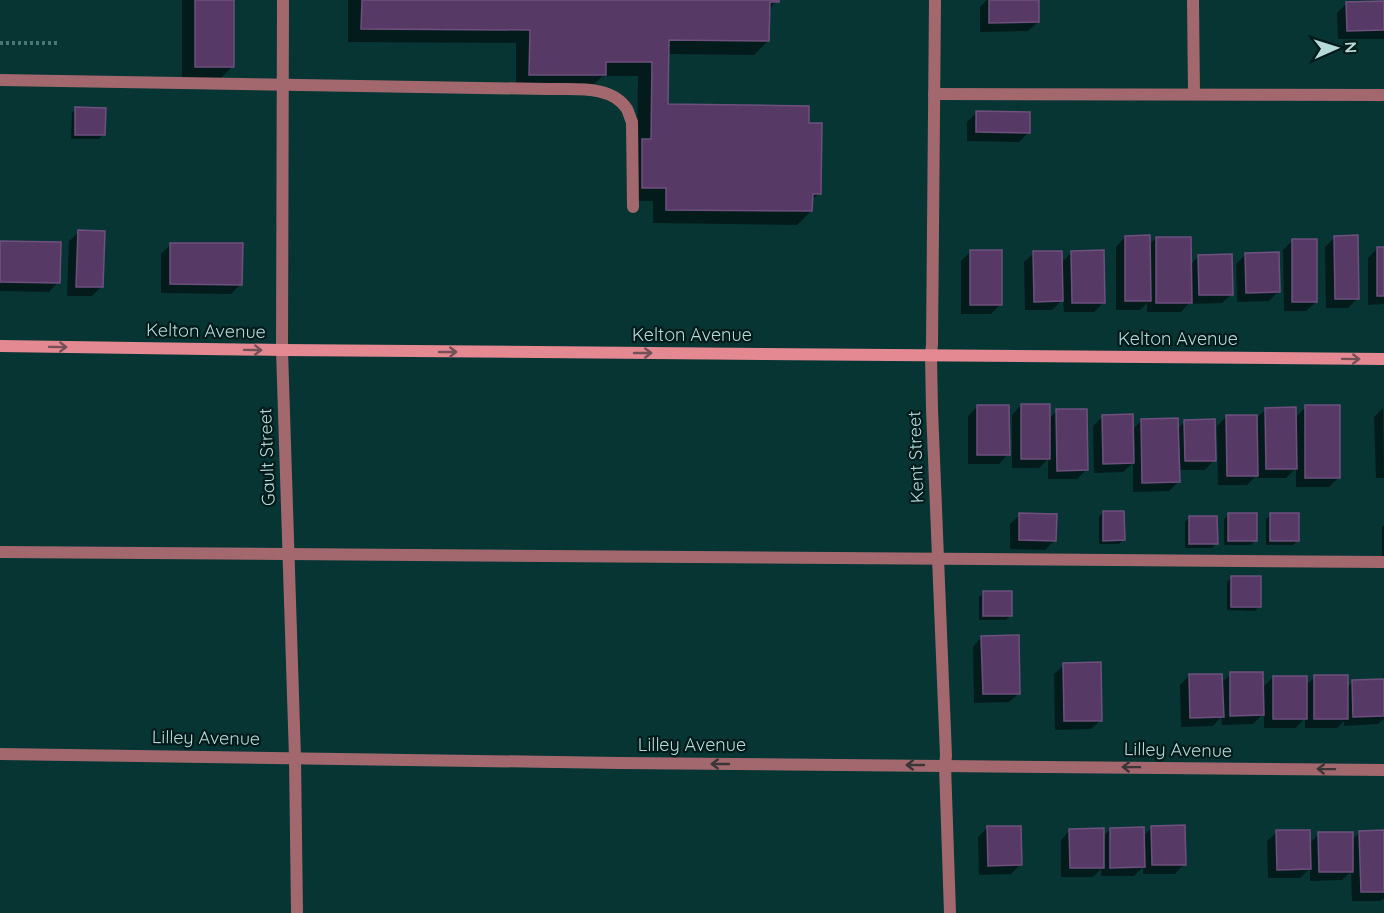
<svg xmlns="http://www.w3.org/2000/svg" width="1384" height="913" viewBox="0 0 1384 913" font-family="Quicksand,sans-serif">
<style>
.shadow{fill:#0007}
.building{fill:#563a65;stroke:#6d507d;stroke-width:1.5}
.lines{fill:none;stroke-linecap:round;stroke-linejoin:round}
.path{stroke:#4b7674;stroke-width:4;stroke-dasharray:3 3;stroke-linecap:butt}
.lane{stroke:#a2686e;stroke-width:12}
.street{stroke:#a2686e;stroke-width:12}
.secondary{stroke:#e48892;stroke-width:12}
.oneway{stroke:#735156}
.oneway2{stroke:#3a3537}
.labels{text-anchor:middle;stroke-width:4.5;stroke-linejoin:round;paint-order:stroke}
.street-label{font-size:18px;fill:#b5dad8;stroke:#021a1a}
</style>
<rect width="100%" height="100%" fill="#063534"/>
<!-- shadow -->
<g class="shadow">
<polygon points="182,0 233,0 232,67 218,81 182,81"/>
<polygon points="348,0 777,0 768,11 768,41 754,55 668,54 667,106 807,125 819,193 811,201 811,211 797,225 653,223 653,201 629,201 637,146 638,76 603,76 590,88 516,88 516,43 348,42"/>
<polygon points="987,0 1037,0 1038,22 1028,31 980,32 980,7"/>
<polygon points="1384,2 1384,39 1338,39 1337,13 1347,3"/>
<polygon points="76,109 103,135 99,139 71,139 72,113"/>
<polygon points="977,112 1029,132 1019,142 967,141 967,122"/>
<polygon points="79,232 101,287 92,296 67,296 69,241"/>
<polygon points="1125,237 1148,246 1156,238 1190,265 1199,256 1232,294 1222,303 1188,304 1181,312 1147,312 1147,303 1140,310 1116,310 1116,247"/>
<polygon points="1335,237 1358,298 1348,308 1326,308 1325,247"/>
<polygon points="1293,240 1316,302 1306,311 1284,311 1283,250"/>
<polygon points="0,242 58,282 49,292 0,291"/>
<polygon points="171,244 241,284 231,294 161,293 161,254"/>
<polygon points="1378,248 1384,248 1384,304 1368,305 1368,258"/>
<polygon points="970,252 1001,304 991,314 961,314 961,261"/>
<polygon points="1072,252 1104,302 1094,312 1064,312 1063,299 1052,310 1025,310 1024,262 1034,253 1061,263"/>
<polygon points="1246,254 1278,292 1269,301 1237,302 1236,264"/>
<polygon points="1021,405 1048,419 1057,411 1087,469 1077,479 1048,479 1048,459 1039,468 1012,468 1012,415"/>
<polygon points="977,407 1008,454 999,464 968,464 968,416"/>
<polygon points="1306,407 1338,478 1329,487 1296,487 1296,468 1286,478 1257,478 1257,475 1247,485 1218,485 1217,426 1226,417 1255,420 1266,409 1295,418"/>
<polygon points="1383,408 1384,478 1376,478 1374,417"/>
<polygon points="1103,416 1132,430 1142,420 1177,430 1185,421 1214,460 1205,470 1178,470 1178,482 1169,491 1133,492 1133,463 1123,472 1094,473 1093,426"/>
<polygon points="1103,512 1123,540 1119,544 1099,544 1099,517"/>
<polygon points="1020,515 1055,540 1045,550 1010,549 1010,524"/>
<polygon points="1228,515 1255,540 1251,545 1224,545 1224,519"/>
<polygon points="1271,515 1298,540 1293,545 1266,545 1266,519"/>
<polygon points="1189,518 1216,543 1212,548 1185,548 1185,522"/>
<polygon points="1384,525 1384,562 1382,562 1382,527"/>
<polygon points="1231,578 1259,606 1255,611 1227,610 1227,582"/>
<polygon points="984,593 1010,616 1006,620 979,620 979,597"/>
<polygon points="982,637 1019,693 1009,702 974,703 973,647"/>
<polygon points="1064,665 1101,720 1091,729 1055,730 1054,674"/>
<polygon points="1384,671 1384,724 1384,719 1378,724 1344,726 1344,721 1337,728 1305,728 1305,718 1296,728 1264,728 1264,713 1253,724 1222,725 1221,717 1213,726 1181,727 1180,685 1189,676 1221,683 1231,674 1262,688 1273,677 1305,686 1315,677 1346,688 1353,682 1383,681"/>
<polygon points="1152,827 1184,864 1175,874 1143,874 1143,867 1134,876 1101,876 1101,869 1093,877 1061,877 1061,840 1070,830 1102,837 1110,830 1143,837"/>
<polygon points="987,828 1020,865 1011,874 979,875 978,837"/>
<polygon points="1277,832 1309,844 1319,834 1351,841 1360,832 1384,832 1384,898 1381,901 1352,901 1351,872 1342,880 1310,881 1310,868 1300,878 1268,878 1267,841"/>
</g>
<!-- building -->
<g class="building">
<rect x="195" y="0" width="39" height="67"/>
<polygon points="362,0 779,0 779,2 770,2 769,41 669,40 668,104 809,106 809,123 822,123 821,194 813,194 812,211 666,210 666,188 642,188 642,139 651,139 652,62 606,62 606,75 529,75 530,30 361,29"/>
<polygon points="989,0 1039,0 1039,22 989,23"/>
<polygon points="1384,1 1384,30 1347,31 1346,2"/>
<polygon points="75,107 106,108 105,135 75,135"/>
<polygon points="976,111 1030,112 1030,133 976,132"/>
<polygon points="78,230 105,231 103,287 76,287"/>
<polygon points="1150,235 1151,301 1125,301 1125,236"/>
<polygon points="1358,235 1359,299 1335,299 1334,236"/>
<polygon points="1156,237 1191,237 1192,303 1156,303"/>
<rect x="1292" y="239" width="25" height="63"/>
<polygon points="0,241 61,242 60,283 0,282"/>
<polygon points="170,243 243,243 242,285 170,284"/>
<rect x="1377" y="247" width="7" height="49"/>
<rect x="970" y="250" width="32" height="55"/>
<polygon points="1104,250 1105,303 1072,303 1071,251"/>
<polygon points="1033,251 1062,251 1063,301 1034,302"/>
<polygon points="1279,252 1280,292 1246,293 1245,253"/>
<polygon points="1232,254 1233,295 1199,295 1198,255"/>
<rect x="1021" y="404" width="29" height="55"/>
<polygon points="977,405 1009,405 1010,455 977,455"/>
<rect x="1305" y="405" width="35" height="73"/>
<polygon points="1296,407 1297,469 1266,469 1265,408"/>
<polygon points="1056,409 1087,409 1088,470 1057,471"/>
<polygon points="1133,414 1134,463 1103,464 1102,415"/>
<polygon points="1226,415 1257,415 1258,476 1227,476"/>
<polygon points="1178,418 1180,482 1142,483 1141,419"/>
<polygon points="1215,419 1216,461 1185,461 1184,420"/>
<polygon points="1103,511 1124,511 1125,540 1103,541"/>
<polygon points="1019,513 1057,514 1056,541 1019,540"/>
<rect x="1228" y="513" width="29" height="28"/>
<rect x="1270" y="513" width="29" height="28"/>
<polygon points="1189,516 1217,516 1218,544 1189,544"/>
<rect x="1231" y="576" width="30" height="31"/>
<rect x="983" y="591" width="29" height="25"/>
<polygon points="1019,635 1020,694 983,694 981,636"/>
<polygon points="1101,662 1102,721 1064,721 1063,663"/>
<polygon points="1230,672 1263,672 1264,715 1230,716"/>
<polygon points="1189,674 1222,674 1224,717 1190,718"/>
<rect x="1314" y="675" width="34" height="44"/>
<rect x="1273" y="676" width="34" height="43"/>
<polygon points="1384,679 1384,716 1353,717 1352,680"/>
<polygon points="1185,825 1186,865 1152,865 1151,826"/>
<polygon points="987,826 1021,826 1022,865 988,866"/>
<polygon points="1144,827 1145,867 1110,868 1110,828"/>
<polygon points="1104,828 1104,868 1070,868 1069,829"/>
<polygon points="1276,830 1310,830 1311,869 1277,870"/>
<polygon points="1384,830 1384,892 1361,892 1359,831"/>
<polygon points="1318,832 1353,832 1353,872 1319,872"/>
</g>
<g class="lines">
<!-- path -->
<polyline class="path" points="0,43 59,43"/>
<!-- lane -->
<g class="lane">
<polyline points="1193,0 1194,94"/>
<path d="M0 80 548 89C573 90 611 84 627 109 629 113 630 118 632 122L633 207"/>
<polyline points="934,94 1384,95"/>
<polyline points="0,552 1384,562"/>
</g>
<!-- street -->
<g class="street">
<polyline points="283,0 282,350 295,758 297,913"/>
<polyline points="935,0 932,344 931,355 932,409 946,756 945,765 950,913"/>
<polyline points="0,754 620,763 1384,770"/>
</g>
<!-- secondary -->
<polyline class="secondary" points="0,346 282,350 1384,359"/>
</g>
<!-- one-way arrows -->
<defs><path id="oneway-shaft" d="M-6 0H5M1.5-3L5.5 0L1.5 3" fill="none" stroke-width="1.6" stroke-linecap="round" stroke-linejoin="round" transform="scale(1.5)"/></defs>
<g class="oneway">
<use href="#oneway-shaft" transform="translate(58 347) rotate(1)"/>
<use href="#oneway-shaft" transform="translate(253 350) rotate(1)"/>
<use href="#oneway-shaft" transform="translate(448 352)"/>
<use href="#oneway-shaft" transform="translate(643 353)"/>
<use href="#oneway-shaft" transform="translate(1351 359) rotate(1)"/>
</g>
<g class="oneway2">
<use href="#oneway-shaft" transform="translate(720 764) rotate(-180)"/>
<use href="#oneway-shaft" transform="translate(915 765) rotate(-180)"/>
<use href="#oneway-shaft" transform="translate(1131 767) rotate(-179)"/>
<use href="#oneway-shaft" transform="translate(1326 769) rotate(-179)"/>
</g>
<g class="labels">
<!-- street labels -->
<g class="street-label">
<text transform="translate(206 331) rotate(1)" y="6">Kelton Avenue</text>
<text x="692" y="341">Kelton Avenue</text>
<text x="1178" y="345">Kelton Avenue</text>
<text transform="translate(267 457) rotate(-92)" y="6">Gault Street</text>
<text transform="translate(916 457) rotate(-92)" y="6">Kent Street</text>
<text transform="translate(206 738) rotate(1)" y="6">Lilley Avenue</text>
<text x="692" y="751">Lilley Avenue</text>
<text transform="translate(1178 750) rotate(1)" y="6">Lilley Avenue</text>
</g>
</g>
<!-- north arrow -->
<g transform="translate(1336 48) rotate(87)" stroke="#021a1a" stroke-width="4.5" paint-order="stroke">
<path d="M0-4.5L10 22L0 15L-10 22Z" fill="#b5dad8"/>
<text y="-9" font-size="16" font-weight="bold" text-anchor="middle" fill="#b5dad8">N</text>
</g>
</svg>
